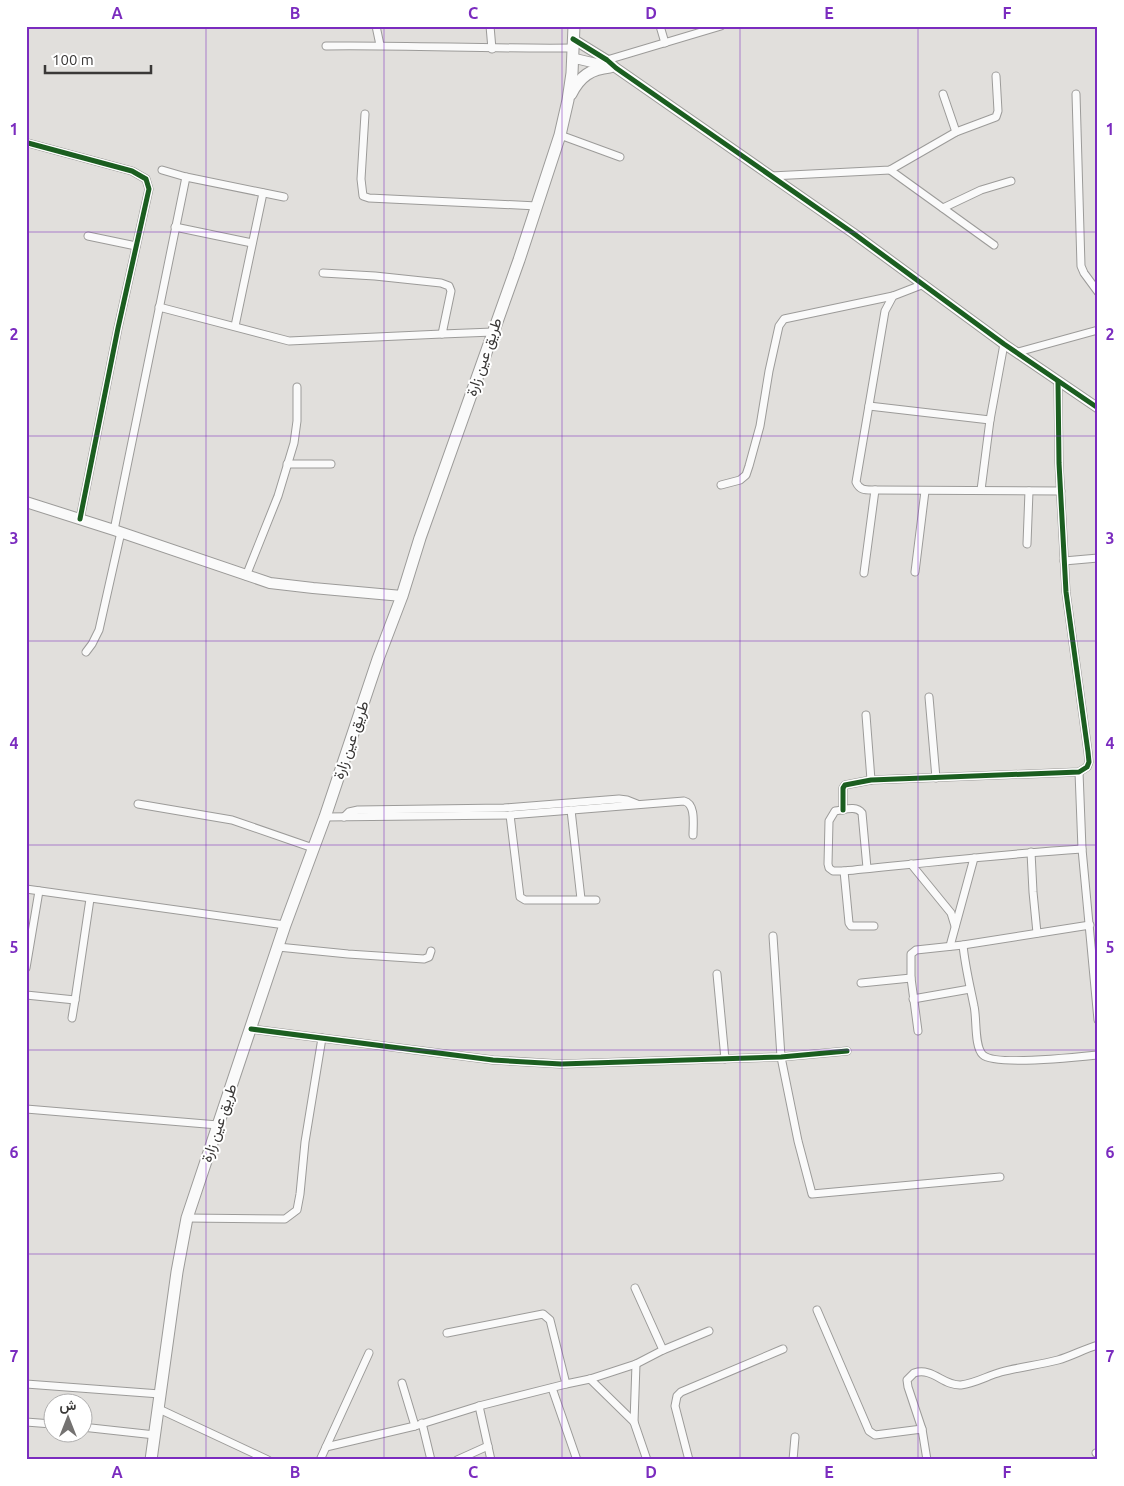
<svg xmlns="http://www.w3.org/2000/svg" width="1124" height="1486" viewBox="0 0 1124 1486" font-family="Ubuntu,Vazirmatn,sans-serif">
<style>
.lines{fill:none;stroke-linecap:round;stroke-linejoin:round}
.minor-casing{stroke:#9c9b99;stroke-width:9}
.tertiary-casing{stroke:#9c9b99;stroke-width:11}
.secondary-casing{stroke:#9c9b99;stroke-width:12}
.primary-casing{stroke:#9c9b99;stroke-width:13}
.minor{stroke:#fafafa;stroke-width:7}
.tertiary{stroke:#fafafa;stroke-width:9}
.secondary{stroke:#fafafa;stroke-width:10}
.primary{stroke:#fafafa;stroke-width:11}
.cycleway-casing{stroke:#fff;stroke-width:8}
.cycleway{stroke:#1b5e20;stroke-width:5}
.grid{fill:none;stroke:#7b2cbf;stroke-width:1;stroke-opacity:0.55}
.labels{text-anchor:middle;stroke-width:4;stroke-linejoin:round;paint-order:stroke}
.street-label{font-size:15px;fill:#3a3837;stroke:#fff}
.neatline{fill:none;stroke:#7b2cbf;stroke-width:2}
.grid-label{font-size:16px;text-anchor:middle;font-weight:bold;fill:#7b2cbf}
</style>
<rect width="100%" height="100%" fill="#e1dfdc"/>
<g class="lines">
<!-- minor casing -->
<g class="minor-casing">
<g id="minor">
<polyline points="376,26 380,45"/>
<polyline points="490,26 492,49"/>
<polyline points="660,26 665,43"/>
<path d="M326 46C408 45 491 49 573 48"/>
<polyline points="607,60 721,26"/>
<polyline points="943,94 956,132"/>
<polyline points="1076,94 1081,266 1084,273 1098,292"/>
<polyline points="365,114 361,179 363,196 369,198 537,206"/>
<polyline points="560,135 620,157"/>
<polyline points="28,143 132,171 146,179 149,189 118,328 80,519"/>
<polyline points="162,170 186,177 284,197"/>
<polyline points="890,170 994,245"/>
<polyline points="771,176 890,170 956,132 996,117 998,111 996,76"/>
<polyline points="943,208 981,190 1011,181"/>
<polyline points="175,227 252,243"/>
<polyline points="88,236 136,246"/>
<polyline points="323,273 375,276 441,283 449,286 451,291 442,334 493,332"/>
<path d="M924 284 893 296 885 311 856 482C860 491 866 490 875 490L1061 491"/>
<polyline points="159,307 289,341 442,334"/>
<polyline points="235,326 263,193"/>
<polyline points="1018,352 1098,330"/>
<polyline points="869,406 990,420"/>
<polyline points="287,464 331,464"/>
<polyline points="721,485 740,480 746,475 749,466 760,426 769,371 779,326 784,319 893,296"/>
<polyline points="981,490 990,420 1004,344"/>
<polyline points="114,530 186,177"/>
<polyline points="1027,544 1029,491"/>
<polyline points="1064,561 1098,558"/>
<polyline points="915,572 925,491"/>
<polyline points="864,573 875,490"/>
<polyline points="246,576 278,496 294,443 297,421 297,387"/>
<polyline points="86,652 92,644 99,630 121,532"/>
<polyline points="929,697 936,778"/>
<polyline points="866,715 871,780"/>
<polyline points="1079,772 1082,849 1098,1020"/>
<polyline points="138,804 232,820 313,848"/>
<polyline points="571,810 581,899"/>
<polyline points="843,810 843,788 845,785 871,780 1079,772 1087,767 1089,762 1088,752 1066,592 1059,463 1058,382"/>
<polyline points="510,815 520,897 525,900 596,900"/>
<path d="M325 817 510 815 684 801C696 804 693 824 693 835"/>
<polyline points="344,817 349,812 358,810 504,808 619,799 627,800 637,804"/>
<polyline points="1031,852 1033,892 1037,933"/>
<polyline points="911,864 951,913 955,926"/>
<path d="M867 868 862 813C856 805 844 810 835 811L829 821 828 864 829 868 833 871H844C923 863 1002 854 1082 849"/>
<polyline points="844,871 849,923 851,926 874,926"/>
<polyline points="26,889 285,925"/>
<polyline points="773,936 781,1057 798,1141 812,1194 1000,1177"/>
<path d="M963 945C965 966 970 986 974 1006 977 1018 974 1047 983 1055 995 1066 1079 1057 1098 1055"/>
<polyline points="950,946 974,858"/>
<polyline points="278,947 348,954 424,959 429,957 431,951"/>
<polyline points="26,968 39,891"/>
<polyline points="717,974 725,1059"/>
<polyline points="861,983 911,978"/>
<polyline points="26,995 75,1000 90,899"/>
<polyline points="913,999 970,989"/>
<polyline points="72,1018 75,1000"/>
<polyline points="251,1029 493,1060 561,1064 781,1057 847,1051"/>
<polyline points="918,1031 911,978 911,954 916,950 963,945 1090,925"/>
<polyline points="26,1109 218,1125"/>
<polyline points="187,1218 285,1219 297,1210 300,1194 305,1142 322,1038"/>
<polyline points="635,1288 663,1350"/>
<polyline points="817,1310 869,1431 875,1435 922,1429 927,1460"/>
<polyline points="447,1333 543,1314 550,1320 566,1384"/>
<polyline points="590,1379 634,1422 647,1460"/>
<polyline points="402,1383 415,1426"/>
<polyline points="26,1384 160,1394"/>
<polyline points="552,1388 577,1460"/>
<polyline points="479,1406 491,1460"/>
<polyline points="159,1409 268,1460"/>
<polyline points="26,1422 52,1424"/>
<polyline points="634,1422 636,1364"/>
<polyline points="422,1423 431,1460"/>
<polyline points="82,1427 155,1435"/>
<path d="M922 1429 908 1387 907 1380 914 1373C933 1367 943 1386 961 1385 976 1383 987 1376 1001 1372 1020 1367 1039 1365 1058 1360 1072 1356 1084 1349 1098 1345"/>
<polyline points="326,1447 415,1426 479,1406 566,1384 590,1379 636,1364 663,1350 709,1331"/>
<polyline points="1096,1453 1098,1452"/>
<polyline points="320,1460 369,1353"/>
<polyline points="457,1460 488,1446"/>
<polyline points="689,1460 675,1406 677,1396 681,1392 783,1349"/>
<polyline points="793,1460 795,1437"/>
</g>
</g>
<!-- tertiary casing -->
<g class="tertiary-casing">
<g id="tertiary">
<polyline points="573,39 607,60 616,68 853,233 1004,344 1098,408"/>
<polyline points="573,58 607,66"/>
</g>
</g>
<!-- secondary casing -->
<g class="secondary-casing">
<polyline id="secondary" points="26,502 114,530 270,583 313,588 402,596"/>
</g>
<!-- primary casing -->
<g class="primary-casing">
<g id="primary">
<path d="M571 94C580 76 591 69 610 67"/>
<polyline points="151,1460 177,1272 187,1218 285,925 325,817 378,659 402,596 420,538 519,260 560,135 568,100 572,73 574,26"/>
</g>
</g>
<!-- minor -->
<use href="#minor" class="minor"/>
<!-- tertiary -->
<use href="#tertiary" class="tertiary"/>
<!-- secondary -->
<use href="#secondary" class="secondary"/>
<!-- primary -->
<use href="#primary" class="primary"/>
<!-- cycleway casing -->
<g class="cycleway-casing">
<g id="cycleway">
<polyline points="573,39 607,60 616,68 853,233 1004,344 1098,408"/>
<polyline points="28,143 132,171 146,179 149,189 118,328 80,519"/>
<polyline points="843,810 843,788 845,785 871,780 1079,772 1087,767 1089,762 1088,752 1066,592 1059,463 1058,382"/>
<polyline points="251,1029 493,1060 561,1064 781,1057 847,1051"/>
</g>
</g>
<!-- cycleway -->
<use href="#cycleway" class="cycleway"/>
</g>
<!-- grid -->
<path class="grid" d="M206 26V1460M384 26V1460M562 26V1460M740 26V1460M918 26V1460M26 232H1098M26 436H1098M26 641H1098M26 845H1098M26 1050H1098M26 1254H1098"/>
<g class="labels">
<!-- street labels -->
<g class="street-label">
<text transform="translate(484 357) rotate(-71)" y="5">طريق عين زارة</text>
<text transform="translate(351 740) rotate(-71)" y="5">طريق عين زارة</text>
<text transform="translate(219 1123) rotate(-71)" y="5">طريق عين زارة</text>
</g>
</g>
<!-- border -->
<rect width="1124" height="1486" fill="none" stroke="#ffffff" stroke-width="55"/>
<!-- north arrow -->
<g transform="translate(68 1418)"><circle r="24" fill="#ffffff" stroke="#b0afaf"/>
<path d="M0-4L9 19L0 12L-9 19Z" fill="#747271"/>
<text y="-8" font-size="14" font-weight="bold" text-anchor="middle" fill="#3a3837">ش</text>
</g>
<!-- scale -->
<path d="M45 65v8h106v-8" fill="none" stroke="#3a3837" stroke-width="2.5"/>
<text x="52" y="65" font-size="15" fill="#3a3837" stroke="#ffffff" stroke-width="4" paint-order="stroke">100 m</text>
<rect x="28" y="28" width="1068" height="1430" class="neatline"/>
<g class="grid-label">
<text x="117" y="19">A</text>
<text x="295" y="19">B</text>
<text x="473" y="19">C</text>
<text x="651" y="19">D</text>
<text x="829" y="19">E</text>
<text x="1007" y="19">F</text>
<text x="14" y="135">1</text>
<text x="1110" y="135">1</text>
<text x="14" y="340">2</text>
<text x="1110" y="340">2</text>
<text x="14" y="544">3</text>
<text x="1110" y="544">3</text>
<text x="14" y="749">4</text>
<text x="1110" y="749">4</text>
<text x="14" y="953">5</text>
<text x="1110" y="953">5</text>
<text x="14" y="1158">6</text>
<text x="1110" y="1158">6</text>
<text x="14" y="1362">7</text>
<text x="1110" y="1362">7</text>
<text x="117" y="1478">A</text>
<text x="295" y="1478">B</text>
<text x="473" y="1478">C</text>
<text x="651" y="1478">D</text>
<text x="829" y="1478">E</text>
<text x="1007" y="1478">F</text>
</g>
</svg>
